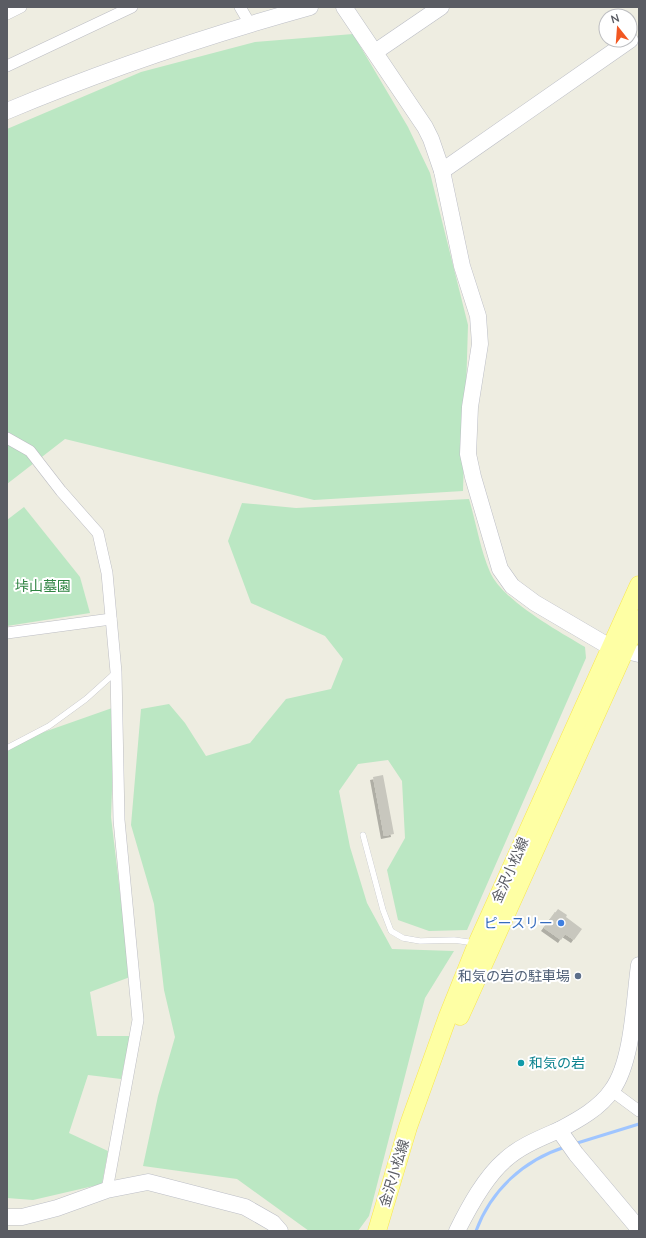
<svg xmlns="http://www.w3.org/2000/svg" width="646" height="1238" viewBox="0 0 646 1238" font-family="'Nunito Sans','Noto Sans JP',sans-serif">
<style>
.green{fill:#bbe7c3}
.lines{fill:none;stroke-linecap:round;stroke-linejoin:round}
.stream{stroke:#9fc5ff;stroke-width:3}
.building{fill:#c8c7be;filter:url(#shadow)}
.lane-casing{stroke:#bcbdc3;stroke-width:6}
.street-casing{stroke:#bcbdc3;stroke-width:12}
.secondary-casing{stroke:#bcbec6;stroke-width:17}
.primary-casing{stroke:#f9e74f;stroke-width:19}
.lane{stroke:#fff;stroke-width:5.5}
.street{stroke:#fff;stroke-width:11}
.secondary{stroke:#fff;stroke-width:16}
.primary{stroke:#feffa4;stroke-width:18}
.shop-dot{fill:#3f7fe0;stroke:#fff;stroke-width:1.5}
.service-dot{fill:#5c6f8a;stroke:#fff;stroke-width:1.5}
.culture-dot{fill:#0f9aa8;stroke:#fff;stroke-width:1.5}
.labels{text-anchor:middle;stroke-width:4;stroke-linejoin:round;paint-order:stroke}
.park-label{font-size:14px;fill:#2f8442;stroke:#fff}
.street-label{font-size:14px;fill:#5a5c63;stroke:#fff}
.shop-label{font-size:14px;fill:#366cbe;stroke:#fff;text-anchor:end}
.service-label{font-size:14px;fill:#4e5e75;stroke:#fff;text-anchor:end}
.culture-label{font-size:14px;fill:#0d838f;stroke:#fff;text-anchor:start}
</style>
<defs>
<filter id="shadow"><feDropShadow dx="-3" dy="3" stdDeviation="0" flood-color="#0004"/></filter>
</defs>
<rect width="100%" height="100%" fill="#eeede1"/>
<!-- green -->
<g class="green">
<polygon points="353,34 408,127 430,173 468,325 463,491 314,500 65,439 7,484 7,129 141,72 255,42"/>
<path d="M469 499C476 522 480 549 490 572 502 600 558 631 585 647L586 658 467 930 429 931 398 920 387 870 405 838 402 781 388 760 358 764 339 791 350 847 367 903 392 949 454 951 425 998 369 1216 358 1231H309L237 1179 143 1166 158 1096 175 1037 164 990 154 904 131 825 141 709 169 704 185 723 206 756 250 743 286 699 331 689 343 659 325 636 251 603 228 541 242 503 296 508Z"/>
<polygon points="24,507 80,577 90,613 7,626 7,520"/>
<polygon points="115,707 111,817 130,977 90,992 97,1036 130,1036 121,1079 88,1075 69,1133 108,1151 102,1184 33,1200 7,1198 7,745"/>
</g>
<g class="lines">
<!-- stream -->
<g class="stream">
<polyline points="574,1144 639,1124"/>
<path d="M476 1231C491 1190 524 1160 565 1147"/>
</g>
</g>
<!-- building -->
<g class="building">
<polygon points="383,775 394,834 384,836 373,777"/>
<polygon points="558,909 567,915 566,917 582,929 574,940 565,934 561,940 544,928"/>
</g>
<g class="lines">
<!-- lane casing -->
<g class="lane-casing">
<g id="lane">
<polyline points="7,748 49,726 86,699 116,672"/>
<polyline points="363,835 383,910 391,931 403,938 420,941 454,940 475,943"/>
</g>
</g>
<!-- street casing -->
<g class="street-casing">
<g id="street">
<polyline points="240,7 250,24"/>
<polyline points="7,14 21,7"/>
<polyline points="7,66 132,7"/>
<polyline points="7,438 30,451 61,491 98,533 107,573 116,672 119,820 138,1020 107,1190"/>
<polyline points="7,633 111,619"/>
<polyline points="612,1091 639,1111"/>
</g>
</g>
<!-- secondary casing -->
<g class="secondary-casing">
<g id="secondary">
<polyline points="344,7 425,127 431,139 442,171 462,266 478,316 480,344 470,407 468,454 473,477 500,569 512,586 535,603 610,647 639,654"/>
<polyline points="375,52 441,7"/>
<path d="M7 111C107 69 206 36 310 7"/>
<polyline points="442,171 630,40"/>
<path d="M559 1130C578 1120 600 1108 612 1090 633 1061 634 1001 639 965"/>
<polyline points="7,1217 22,1217 57,1208 107,1190 148,1182 245,1207 273,1223 280,1231"/>
<path d="M457 1231C469 1207 485 1177 505 1160 520 1146 541 1138 559 1130L576 1154 639 1229"/>
</g>
</g>
<!-- primary casing -->
<g class="primary-casing">
<g id="primary">
<polyline points="460,1016 639,619"/>
<polyline points="377,1231 408,1127 448,1016 477,944 639,585"/>
</g>
</g>
<!-- lane -->
<use href="#lane" class="lane"/>
<!-- street -->
<use href="#street" class="street"/>
<!-- secondary -->
<use href="#secondary" class="secondary"/>
<!-- primary -->
<use href="#primary" class="primary"/>
</g>
<!-- markers -->
<circle class="shop-dot" cx="561" cy="923" r="4"/>
<circle class="service-dot" cx="578" cy="976" r="4"/>
<circle class="culture-dot" cx="521" cy="1063" r="4"/>
<g class="labels">
<!-- park labels -->
<g class="park-label">
<text x="43" y="591">垰山墓園</text>
</g>
<!-- street labels -->
<g class="street-label">
<text transform="translate(510 870) rotate(-66)" y="5">金沢小松線</text>
<text transform="translate(394 1173) rotate(-73)" y="5">金沢小松線</text>
</g>
<!-- shop labels -->
<g class="shop-label">
<text x="553" y="928">ピースリー</text>
</g>
<!-- service labels -->
<g class="service-label">
<text x="570" y="981">和気の岩の駐車場</text>
</g>
<!-- culture labels -->
<g class="culture-label">
<text x="529" y="1068">和気の岩</text>
</g>
</g>
<!-- border -->
<rect width="646" height="1238" fill="none" stroke="#5a5c63" stroke-width="16"/>
<!-- north arrow -->
<g transform="translate(618 28) rotate(343)"><circle r="19" fill="#ffffff" stroke="#bdbec1"/>
<path d="M0-3L7 15L0 10L-7 15Z" fill="#f25722"/>
<text y="-6" font-size="11" font-weight="bold" text-anchor="middle" fill="#5a5c63">N</text>
</g>
</svg>
